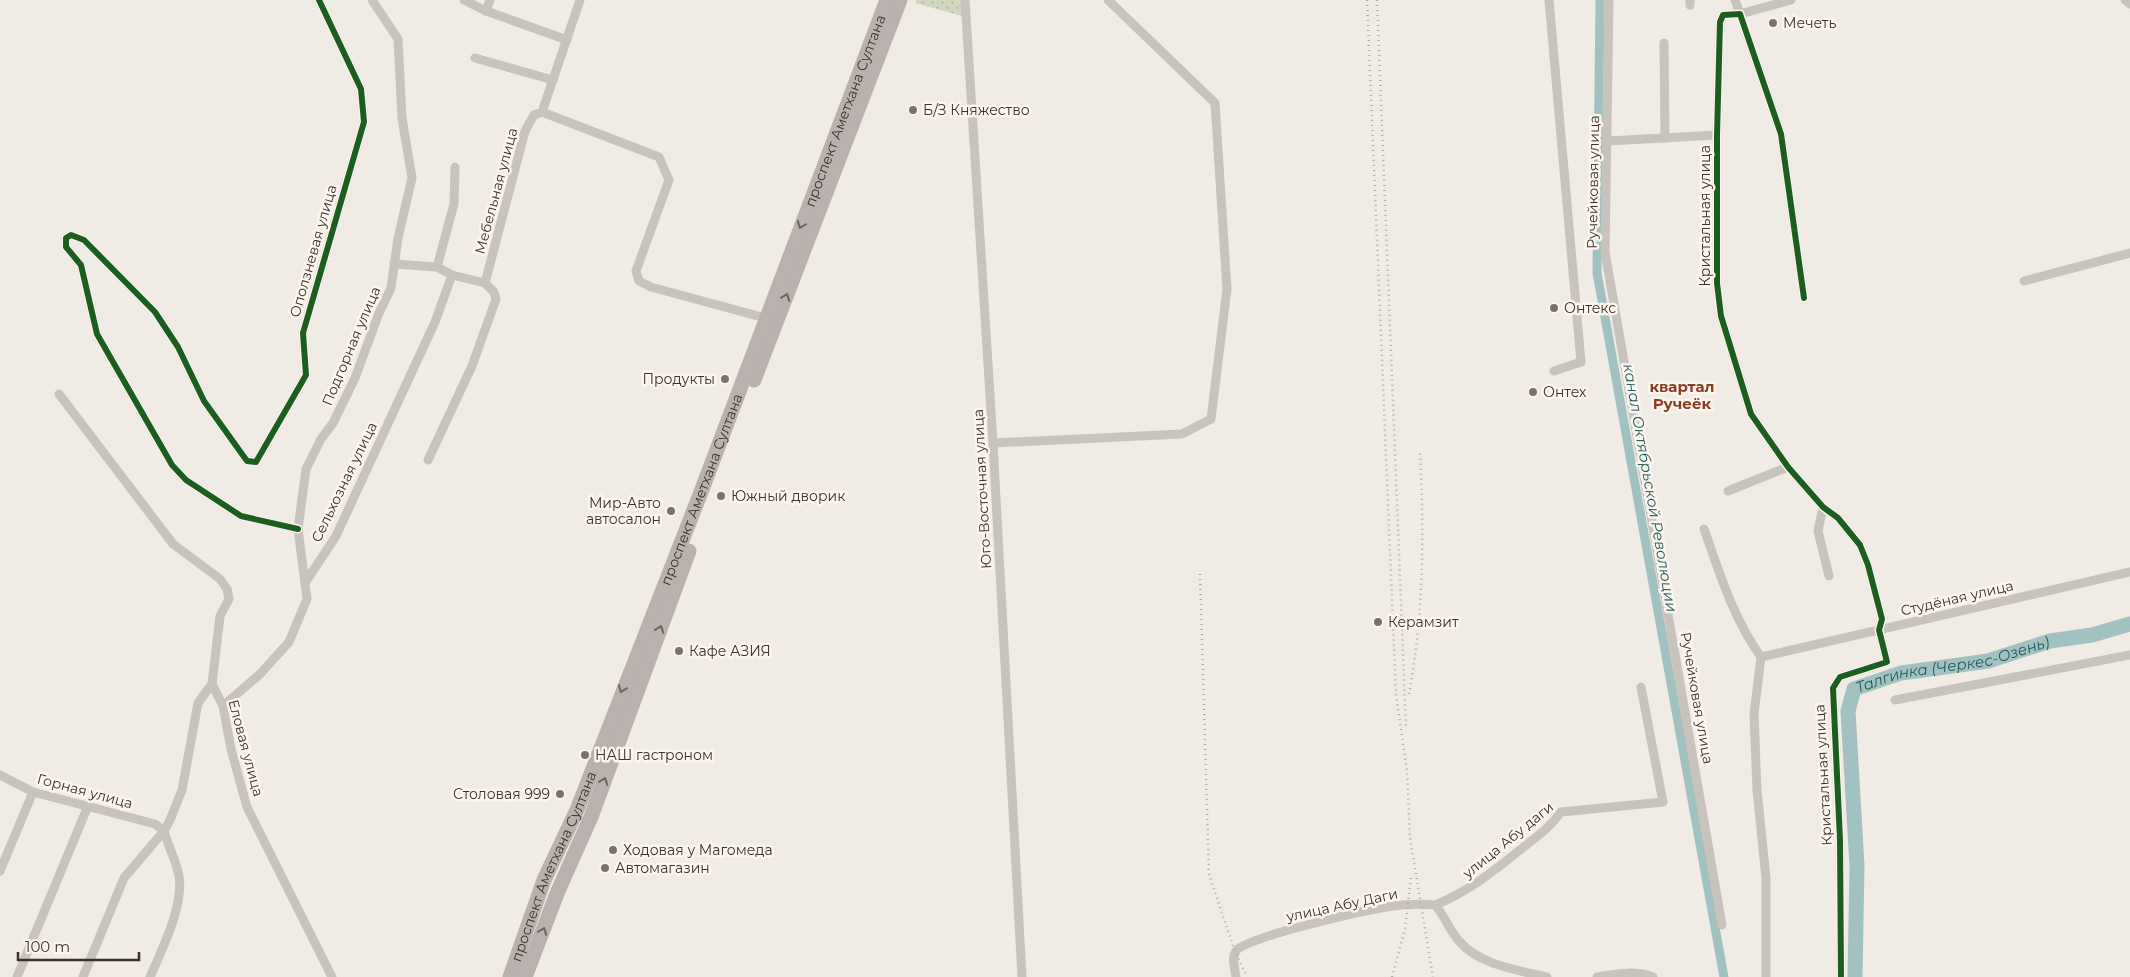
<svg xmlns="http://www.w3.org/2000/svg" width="2130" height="977" viewBox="0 0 2130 977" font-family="Montserrat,sans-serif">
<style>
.park{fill:url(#park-dots)}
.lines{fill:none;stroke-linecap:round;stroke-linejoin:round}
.canal{stroke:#a1c2c1;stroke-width:9}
.river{stroke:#a1c2c1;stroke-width:15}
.street{stroke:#c9c3be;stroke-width:9}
.primary{stroke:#b8b1ad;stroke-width:15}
.rail{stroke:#b1aca8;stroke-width:2.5;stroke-dasharray:1 4;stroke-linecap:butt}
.cycleway-casing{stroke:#fbf5ee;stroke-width:9}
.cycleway{stroke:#1b5e20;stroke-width:6}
.oneway{stroke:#6d645f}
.poi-dot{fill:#7a716c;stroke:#fbf5ee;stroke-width:2}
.labels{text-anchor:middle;stroke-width:5;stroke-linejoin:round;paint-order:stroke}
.poi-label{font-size:14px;fill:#3b302b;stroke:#fbf5ee;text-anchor:start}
.street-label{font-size:14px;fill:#3b302b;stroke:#fbf5ee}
.neighbourhood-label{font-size:15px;font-weight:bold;fill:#8c3b22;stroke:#fbf5ee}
.water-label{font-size:15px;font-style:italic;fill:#1f5a5e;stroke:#fbf5ee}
</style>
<defs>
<pattern id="park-dots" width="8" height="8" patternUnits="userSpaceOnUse" patternTransform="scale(1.25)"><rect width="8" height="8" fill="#d1d6bf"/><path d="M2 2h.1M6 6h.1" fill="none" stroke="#b4b8a4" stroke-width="1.8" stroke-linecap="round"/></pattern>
</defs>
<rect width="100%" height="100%" fill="#f0ebe5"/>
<!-- park -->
<polygon class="park" points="917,0 962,0 962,16 915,3"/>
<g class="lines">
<!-- canal -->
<polyline class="canal" points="1600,0 1597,273 1724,977"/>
<!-- river -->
<path class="river" id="s1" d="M1855 977 1857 866 1848 711 1854 689 1901 673 1988 661 2050 641 2092 635 2130 624"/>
<!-- street -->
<g class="street">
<polyline points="464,0 486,11 567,40"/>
<polyline points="965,0 993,443 1022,977"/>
<polyline points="1549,0 1581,362 1554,371"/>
<polyline points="1609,0 1605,252 1722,925"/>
<polyline points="1735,0 1740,14 1791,0"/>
<polyline points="2125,0 2130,4"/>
<polyline points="1690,5 1690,0"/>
<polyline points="486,11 490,0"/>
<polyline points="1664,43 1665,138"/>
<polyline points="475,58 553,80"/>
<polyline points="542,112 659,157 669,180 636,271 639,281 651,287 769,319"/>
<polyline points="1608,141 1717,135"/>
<polyline points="394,264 437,267 452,275 485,283 494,292 496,299 472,366 428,460"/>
<polyline points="437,267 454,204 455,167"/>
<polyline points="2024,281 2130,253"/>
<polyline points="485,283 525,131 534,115 542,112 580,0"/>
<polyline points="1804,298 1781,134 1740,14 1723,15 1720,22 1717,135 1717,283 1721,316 1751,414 1788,467 1823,507 1838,518 1860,545 1868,565 1882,619 1879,630 1887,662 1840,677 1833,688 1840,840 1841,977"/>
<polyline points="59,394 173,544 220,579 227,589 229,599 220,616 212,684 223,706 231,749 247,807 332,977"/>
<polyline points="993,443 1182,434 1211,419 1227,289 1215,103 1108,0"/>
<polyline points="1728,491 1788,467"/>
<polyline points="1823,507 1818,531 1829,576"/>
<polyline points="298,529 241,516 186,480 172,465 97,334 81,265 66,247 66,238 71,235 84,240 155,312 178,347 204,401 247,461 256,462 306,375 303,333 364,122 361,89 319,0"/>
<path d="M1704 529C1720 574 1733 618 1761 657L1754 714 1757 790 1766 878V977"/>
<polyline points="305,583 298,529 306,469 321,439 333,423 355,378 379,313 391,288 398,238 412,178 402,118 398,39 372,0"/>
<polyline points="1761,657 2130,572"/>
<polyline points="1895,700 2130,655"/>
<polyline points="223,706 260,674 289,642 307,599 305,583 336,536 435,322 452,275"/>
<polyline points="0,775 33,792 155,824 164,831"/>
<polyline points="0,871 33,792"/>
<path d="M1435 905C1470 891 1496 869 1525 846 1539 835 1551 826 1561 812L1663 802 1641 687"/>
<polyline points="17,977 88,806"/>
<polyline points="83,977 124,878 164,831 170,820 182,790 198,703 212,684"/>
<path d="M150 977C162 950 184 905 179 876 176 860 168 846 164 831"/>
<path d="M1236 977C1235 969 1231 958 1236 951 1245 937 1370 909 1393 906 1407 904 1421 904 1435 905 1445 916 1449 930 1459 941 1479 965 1518 970 1547 977"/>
<path d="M1597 977C1616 974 1635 970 1653 977"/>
</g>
<!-- primary -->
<g class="primary">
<polyline points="754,380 900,0"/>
<path id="s2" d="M510 977 544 880 577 810 701 492 887 0"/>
<polyline points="525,977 558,891 591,817 689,551"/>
</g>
<!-- rail -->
<g class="rail">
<polyline points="1367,0 1396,695 1407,771 1410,838 1433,977"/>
<polyline points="1377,0 1406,729"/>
<polyline points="1200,574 1209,874 1235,952 1247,977"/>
<path d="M1409 694C1424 614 1424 532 1420 451"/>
<polyline points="1392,977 1405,929 1411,877"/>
</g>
<!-- cycleway casing -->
<g class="cycleway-casing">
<g id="cycleway">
<polyline points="1804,298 1781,134 1740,14 1723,15 1720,22 1717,135 1717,283 1721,316 1751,414 1788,467 1823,507 1838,518 1860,545 1868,565 1882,619 1879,630 1887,662 1840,677 1833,688 1840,840 1841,977"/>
<polyline points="298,529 241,516 186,480 172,465 97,334 81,265 66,247 66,238 71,235 84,240 155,312 178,347 204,401 247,461 256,462 306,375 303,333 364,122 361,89 319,0"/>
</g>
</g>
<!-- cycleway -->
<use href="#cycleway" class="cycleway"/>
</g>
<!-- one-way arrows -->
<defs><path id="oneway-chevron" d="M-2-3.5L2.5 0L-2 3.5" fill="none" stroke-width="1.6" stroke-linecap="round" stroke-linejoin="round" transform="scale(1.25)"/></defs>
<g class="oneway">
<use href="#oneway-chevron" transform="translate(801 225) rotate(111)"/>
<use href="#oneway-chevron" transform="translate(786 297) rotate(-69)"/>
<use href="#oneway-chevron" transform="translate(660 629) rotate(-70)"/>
<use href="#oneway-chevron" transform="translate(622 689) rotate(111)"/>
<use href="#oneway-chevron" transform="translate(604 781) rotate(-69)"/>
<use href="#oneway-chevron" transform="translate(543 931) rotate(-69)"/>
</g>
<!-- markers -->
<g class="poi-dot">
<circle cx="1773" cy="23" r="5"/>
<circle cx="913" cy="110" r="5"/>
<circle cx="1554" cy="308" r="5"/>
<circle cx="725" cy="379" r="5"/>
<circle cx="1533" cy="392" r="5"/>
<circle cx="721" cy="496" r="5"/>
<circle cx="671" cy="511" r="5"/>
<circle cx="1378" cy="622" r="5"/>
<circle cx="679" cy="651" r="5"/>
<circle cx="585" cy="755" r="5"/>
<circle cx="560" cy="794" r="5"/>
<circle cx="613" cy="850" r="5"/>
<circle cx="605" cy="868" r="5"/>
</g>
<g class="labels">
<!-- poi labels -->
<g class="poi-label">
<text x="1783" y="28">Мечеть</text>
<text x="923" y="115">Б/З Княжество</text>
<text x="1564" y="313">Онтекс</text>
<text x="715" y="384" text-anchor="end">Продукты</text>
<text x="1543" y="397">Онтех</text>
<text x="731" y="501">Южный дворик</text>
<text x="661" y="508" text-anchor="end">Мир-Авто<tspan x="661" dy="16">автосалон</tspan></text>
<text x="1388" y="627">Керамзит</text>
<text x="689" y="656">Кафе АЗИЯ</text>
<text x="595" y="760">НАШ гастроном</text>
<text x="550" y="799" text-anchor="end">Столовая 999</text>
<text x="623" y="855">Ходовая у Магомеда</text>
<text x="615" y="873">Автомагазин</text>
</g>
<!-- street labels -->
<g class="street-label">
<text dy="5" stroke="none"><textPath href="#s2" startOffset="929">проспект Аметхана Султана</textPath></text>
<text transform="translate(1593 182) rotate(-89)" y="5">Ручейковая улица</text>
<text transform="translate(496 191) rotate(-75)" y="5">Мебельная улица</text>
<text transform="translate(1705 216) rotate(-90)" y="5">Кристальная улица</text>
<text transform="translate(313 251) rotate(-74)" y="5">Оползневая улица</text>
<text transform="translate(351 346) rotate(-67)" y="5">Подгорная улица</text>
<text transform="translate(344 482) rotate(-64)" y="5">Сельхозная улица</text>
<text dy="5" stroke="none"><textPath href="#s2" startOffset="524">проспект Аметхана Султана</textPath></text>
<text transform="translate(982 489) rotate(-93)" y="5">Юго-Восточная улица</text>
<text transform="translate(1957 598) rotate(-13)" y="5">Студёная улица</text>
<text transform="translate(1697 698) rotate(80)" y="5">Ручейковая улица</text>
<text transform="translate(246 748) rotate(75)" y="5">Еловая улица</text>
<text transform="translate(1823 775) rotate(-93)" y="5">Кристальная улица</text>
<text transform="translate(85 791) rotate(15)" y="5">Горная улица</text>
<text transform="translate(1508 840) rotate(-39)" y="5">улица Абу даги</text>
<text dy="5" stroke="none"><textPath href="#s2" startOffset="119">проспект Аметхана Султана</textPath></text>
<text transform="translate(1342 905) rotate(-12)" y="5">улица Абу Даги</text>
</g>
<!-- neighbourhood labels -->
<g class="neighbourhood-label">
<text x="1682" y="392">квартал<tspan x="1682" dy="17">Ручеёк</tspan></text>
</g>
<!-- water labels -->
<g class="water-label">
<text transform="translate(1650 488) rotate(80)" y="5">канал Октябрьской Революции</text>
<text dy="5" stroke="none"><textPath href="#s1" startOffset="391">Талгинка (Черкес-Озень)</textPath></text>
</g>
</g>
<!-- scale -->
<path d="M18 952v8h121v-8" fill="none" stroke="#3b302b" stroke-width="2.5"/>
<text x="25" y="952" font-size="15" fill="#3b302b" stroke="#fbf5ee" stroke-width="4" paint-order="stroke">100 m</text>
</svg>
